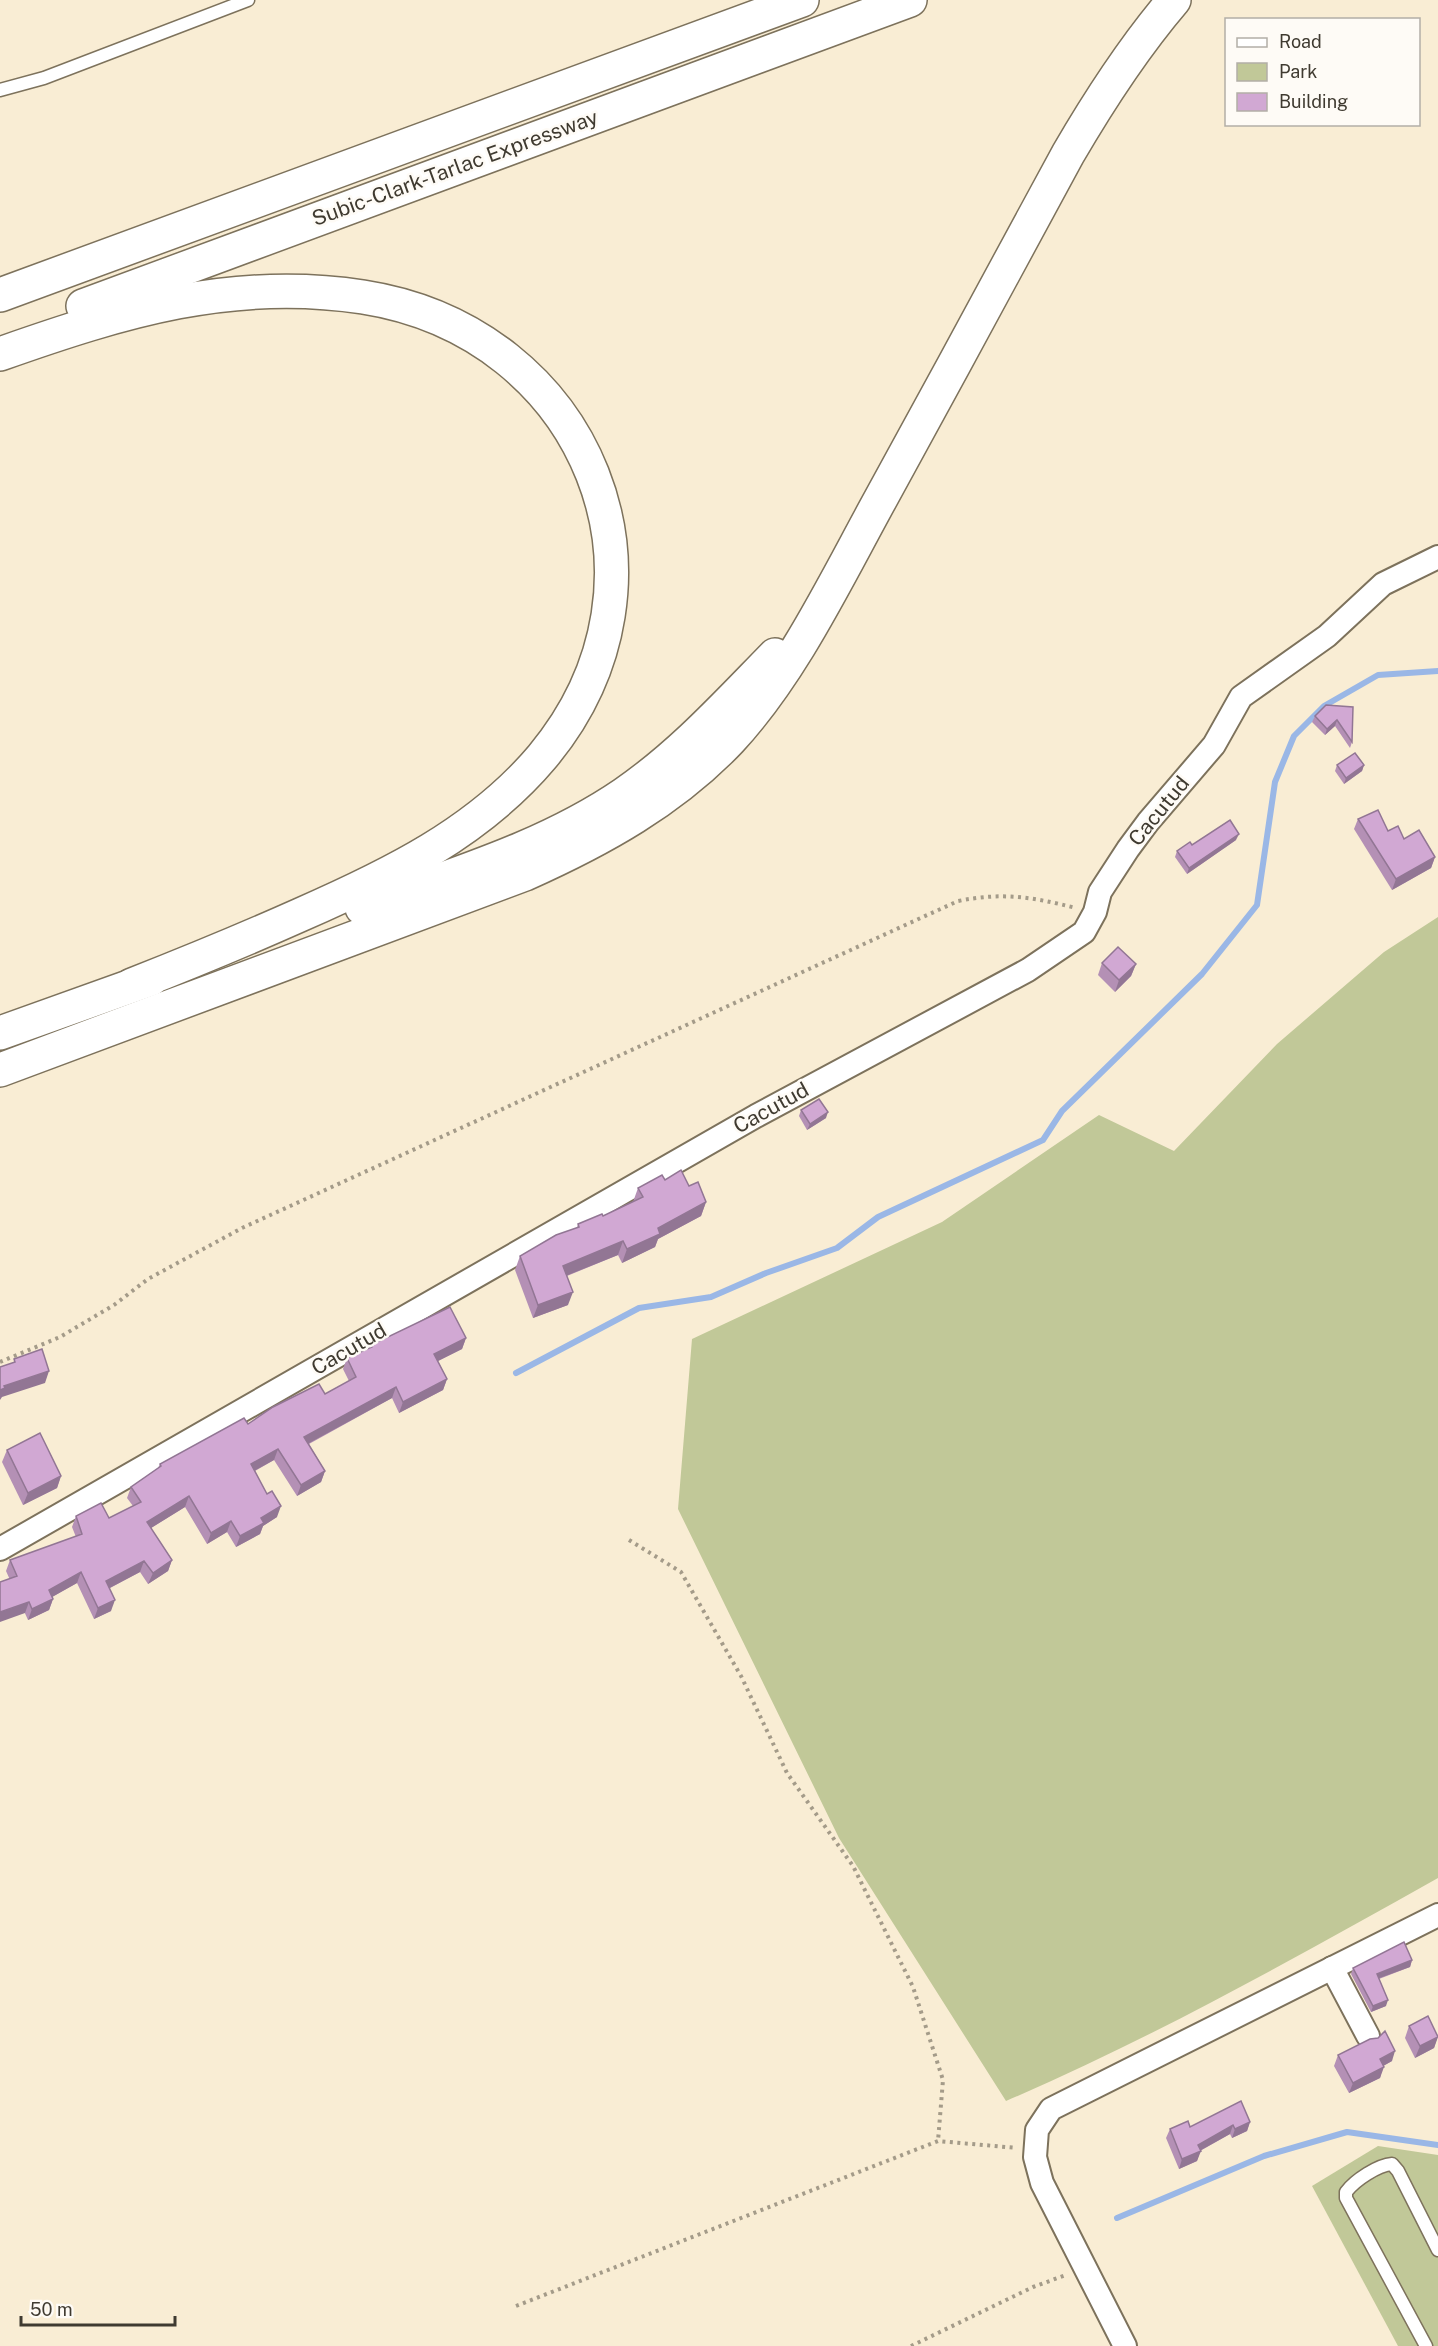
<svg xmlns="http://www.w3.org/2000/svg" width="1438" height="2346" viewBox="0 0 1438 2346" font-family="'Public Sans',sans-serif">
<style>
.green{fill:#c1c898}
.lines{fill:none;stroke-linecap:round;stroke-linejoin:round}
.stream{stroke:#9ab7e6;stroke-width:6}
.service-casing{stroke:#7d725c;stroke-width:15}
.minor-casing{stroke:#7d725c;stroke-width:26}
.motorway-casing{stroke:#7d725c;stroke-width:36}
.path{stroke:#a49b89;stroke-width:4;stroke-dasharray:3 4.5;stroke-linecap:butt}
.service{stroke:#fff;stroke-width:12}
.minor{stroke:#fff;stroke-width:22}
.motorway{stroke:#fff;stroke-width:33}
.wall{fill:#b490b5}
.shaded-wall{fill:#927694}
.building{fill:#d1a8d3;stroke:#927694;stroke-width:1.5}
.labels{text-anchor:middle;stroke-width:5;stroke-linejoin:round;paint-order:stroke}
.street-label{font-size:21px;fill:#3f3a30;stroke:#fefbf6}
</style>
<rect width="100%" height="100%" fill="#f9edd4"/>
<!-- green -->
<g class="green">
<path d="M1438 917V1878C1297 1957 1155 2037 1006 2101L839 1838 678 1509 692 1339 942 1222 1099 1115 1174 1151 1277 1044 1384 952Z"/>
<polygon points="1378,2146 1438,2155 1438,2346 1398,2346 1312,2186"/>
</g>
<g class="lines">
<!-- stream -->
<g class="stream">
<polyline points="516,1373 639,1308 711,1297 766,1273 837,1248 878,1217 1043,1140 1062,1111 1202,974 1257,905 1275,782 1294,736 1324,706 1378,675 1438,671"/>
<polyline points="1117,2218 1264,2156 1347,2132 1438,2145"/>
</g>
<!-- service casing -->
<g class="service-casing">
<g id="service">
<polyline points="0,90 44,78 248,0"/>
<path d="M1426 2346 1346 2198V2192C1355 2180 1378 2165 1392 2164L1398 2171 1438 2250"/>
</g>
</g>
<!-- minor casing -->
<g class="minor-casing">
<g id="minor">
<polyline points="0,1549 756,1116 1028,970 1084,932 1095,912 1100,892 1128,849 1148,822 1214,745 1241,697 1327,636 1383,584 1438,557"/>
<polyline points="1332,1968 1368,2036"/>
<polyline points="1125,2346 1042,2183 1035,2157 1037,2130 1051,2109 1438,1915"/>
</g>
</g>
<!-- motorway casing -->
<g class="motorway-casing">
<g id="motorway">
<polyline points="0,295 802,0"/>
<polyline points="83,306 910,0"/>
<path d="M0 354C122 311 232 277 363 297 588 332 690 580 542 757 478 833 389 876 300 915 244 940 188 963 132 985"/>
<path d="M362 908C451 875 545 848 624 794 681 755 727 704 775 655"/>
<polyline points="0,1033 151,979"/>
<path d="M0 1070 525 874C601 840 672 801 730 740 792 673 836 580 880 500 943 385 1006 269 1068 154 1100 99 1133 48 1174 0"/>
</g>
</g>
<!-- path -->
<g class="path">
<path d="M0 1362 60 1337 114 1305 148 1279 242 1228 958 901C1003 892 1032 897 1076 908"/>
<polyline points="629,1540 681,1572 741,1676 787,1773 853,1866 913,1987 943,2080 938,2141"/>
<polyline points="516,2306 938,2141 1017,2148"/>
<polyline points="911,2346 1033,2287 1066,2275"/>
</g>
<!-- service -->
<use href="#service" class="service"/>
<!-- minor -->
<use href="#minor" class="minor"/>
<!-- motorway -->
<use href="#motorway" class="motorway"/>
</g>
<!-- wall -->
<g class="wall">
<polygon points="1326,705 1352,742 1350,748 1335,726 1325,735 1312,722 1315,716"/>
<polygon points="1337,765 1364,765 1362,771 1344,784 1335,771"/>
<polygon points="1358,819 1404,839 1435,857 1431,868 1392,890 1354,829"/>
<polygon points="1236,840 1187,874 1175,857 1177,851 1192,845"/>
<polygon points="1102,963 1136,964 1131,976 1115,992 1098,975"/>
<polygon points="801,1110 826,1118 807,1130 799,1116"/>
<polygon points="665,1180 689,1186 706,1202 701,1216 658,1239 655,1247 622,1263 618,1255 567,1276 568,1305 533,1318 515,1270 520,1256 577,1228 578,1224 603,1216 633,1202 638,1188"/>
<polygon points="466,1338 462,1349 438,1361 447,1379 443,1390 399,1413 392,1398 309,1444 325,1471 321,1482 297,1496 274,1460 255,1471 277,1517 263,1526 260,1534 236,1547 227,1532 207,1544 185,1507 151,1528 172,1560 168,1571 148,1584 140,1572 110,1588 111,1611 94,1619 77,1583 52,1597 53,1599 49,1610 28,1620 6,1571 10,1560 76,1537 72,1527 76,1516 109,1518 133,1506 127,1498 131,1487 158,1468 160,1464 248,1424 325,1394 349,1381 343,1369 347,1358 370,1348 371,1345"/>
<polygon points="7,1450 61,1476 57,1488 23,1505 2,1462"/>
<polygon points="1412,1960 1410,1967 1379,1979 1386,2006 1371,2012 1351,1974 1353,1968"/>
<polygon points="1409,2026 1438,2035 1434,2048 1415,2058 1405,2038"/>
<polygon points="1338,2055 1392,2061 1383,2066 1380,2078 1349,2093 1334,2066"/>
<polygon points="1250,2122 1247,2131 1232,2138 1230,2134 1200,2151 1197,2161 1179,2169 1166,2138 1170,2129"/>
</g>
<!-- shaded-wall -->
<g class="shaded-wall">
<polygon points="1337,720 1335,726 1325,735 1327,729"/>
<polygon points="1364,765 1362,771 1344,784 1346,778"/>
<polygon points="1239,834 1236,840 1187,874 1189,868"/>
<polygon points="1435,857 1431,868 1392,890 1396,879"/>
<polygon points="1136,964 1131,976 1115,992 1119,980"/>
<polygon points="828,1112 826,1118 807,1130 810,1124"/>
<polygon points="706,1202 701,1216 658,1239 655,1247 622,1263 627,1249 658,1228"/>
<polygon points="623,1241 618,1255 558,1279 563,1266"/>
<polygon points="573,1292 568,1305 533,1318 538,1305"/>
<polygon points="466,1338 462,1349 430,1365 434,1354"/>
<polygon points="49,1371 45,1383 2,1397 0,1400 0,1390 4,1386"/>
<polygon points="447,1379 443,1390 399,1413 403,1402"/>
<polygon points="396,1387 392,1398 300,1448 304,1437"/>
<polygon points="278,1449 274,1460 247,1475 251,1464"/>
<polygon points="325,1471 321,1482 297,1496 301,1485"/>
<polygon points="61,1476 57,1488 23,1505 28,1493"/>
<polygon points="189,1496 185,1507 143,1533 147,1522"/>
<polygon points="281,1506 277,1517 263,1526 260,1534 236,1547 240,1536 261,1518"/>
<polygon points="231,1521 227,1532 207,1544 211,1533"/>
<polygon points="172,1560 168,1571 148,1584 153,1573"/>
<polygon points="144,1561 140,1572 102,1592 106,1581"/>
<polygon points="81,1572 77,1583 45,1601 49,1590"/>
<polygon points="53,1599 49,1610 28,1620 32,1609"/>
<polygon points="115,1600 111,1611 94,1619 98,1608"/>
<polygon points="29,1602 25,1613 0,1622 0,1612"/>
<polygon points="1412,1960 1410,1967 1374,1980 1377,1974"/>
<polygon points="1388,2000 1386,2006 1371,2012 1373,2006"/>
<polygon points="1438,2037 1434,2048 1415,2058 1420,2046"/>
<polygon points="1395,2051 1392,2061 1376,2070 1380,2059"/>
<polygon points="1384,2067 1380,2078 1349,2093 1353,2083"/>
<polygon points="1250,2122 1247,2131 1232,2138 1235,2129"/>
<polygon points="1233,2125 1230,2134 1194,2154 1198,2145"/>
<polygon points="1201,2151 1197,2161 1179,2169 1182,2159"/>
</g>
<!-- building -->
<g class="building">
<polygon points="1326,705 1353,707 1352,742 1337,720 1327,729 1315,716"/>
<polygon points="1355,753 1364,765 1346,778 1337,765"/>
<polygon points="1378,810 1388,831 1398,826 1404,839 1419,830 1435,857 1396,879 1358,819"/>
<polygon points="1230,820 1239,834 1189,868 1177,851 1190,842 1192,845"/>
<polygon points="1118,947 1136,964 1119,980 1102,963"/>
<polygon points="819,1099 828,1112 810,1124 801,1110"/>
<polygon points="681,1170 689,1186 698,1182 706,1202 658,1228 660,1234 627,1249 623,1241 563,1266 573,1292 538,1305 520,1256 556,1235 579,1227 578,1224 602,1214 603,1216 643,1197 638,1188 662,1175 665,1180"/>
<polygon points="450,1307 466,1338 434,1354 447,1379 403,1402 396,1387 304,1437 325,1471 301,1485 278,1449 251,1464 267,1494 272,1491 281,1506 261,1518 264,1523 240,1536 231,1521 211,1533 189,1496 147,1522 172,1560 153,1573 144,1561 106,1581 115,1600 98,1608 81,1572 49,1590 53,1599 32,1609 29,1602 0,1612 0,1582 17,1576 10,1560 82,1534 76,1516 101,1503 109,1518 141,1502 131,1487 161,1466 160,1464 244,1418 248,1424 273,1407 319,1384 325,1394 356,1377 347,1358 372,1347 371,1345"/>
<polygon points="42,1349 49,1371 4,1386 5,1388 0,1390 0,1367 15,1362 14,1359"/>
<polygon points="40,1433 61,1476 28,1493 7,1450"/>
<polygon points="1404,1942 1412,1960 1377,1974 1388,2000 1373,2006 1353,1968"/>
<polygon points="1428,2016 1438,2037 1420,2046 1409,2026"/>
<polygon points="1385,2031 1395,2051 1380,2059 1384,2067 1353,2083 1338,2055 1370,2039 1378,2038"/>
<polygon points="1241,2101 1250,2122 1235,2129 1233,2125 1198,2145 1201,2151 1182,2159 1170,2129 1188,2121 1190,2127"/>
</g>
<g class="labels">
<!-- street labels -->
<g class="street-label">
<text transform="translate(455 168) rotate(-20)" y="7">Subic-Clark-Tarlac Expressway</text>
<text transform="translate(1159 811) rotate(-51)" y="7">Cacutud</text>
<text transform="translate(771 1108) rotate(-29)" y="7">Cacutud</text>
<text transform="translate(349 1349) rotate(-30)" y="7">Cacutud</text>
</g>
</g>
<!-- legend -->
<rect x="1225" y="18" width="195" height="108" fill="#fefbf6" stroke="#b2aea7" stroke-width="1.5"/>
<rect x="1237" y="38" width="30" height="9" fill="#ffffff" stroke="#b2aea7" stroke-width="1.5"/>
<text x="1279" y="48" font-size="18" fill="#3f3a30">Road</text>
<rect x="1237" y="63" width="30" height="18" fill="#c1c898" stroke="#b2aea7" stroke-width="1.5"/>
<text x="1279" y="78" font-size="18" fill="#3f3a30">Park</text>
<rect x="1237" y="93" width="30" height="18" fill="#d1a8d3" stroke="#b2aea7" stroke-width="1.5"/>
<text x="1279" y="108" font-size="18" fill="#3f3a30">Building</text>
<!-- scale -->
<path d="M21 2316v9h154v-9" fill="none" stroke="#3f3a30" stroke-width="3"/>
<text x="30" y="2316" font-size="18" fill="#3f3a30" stroke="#fefbf6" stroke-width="4.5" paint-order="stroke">50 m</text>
</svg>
